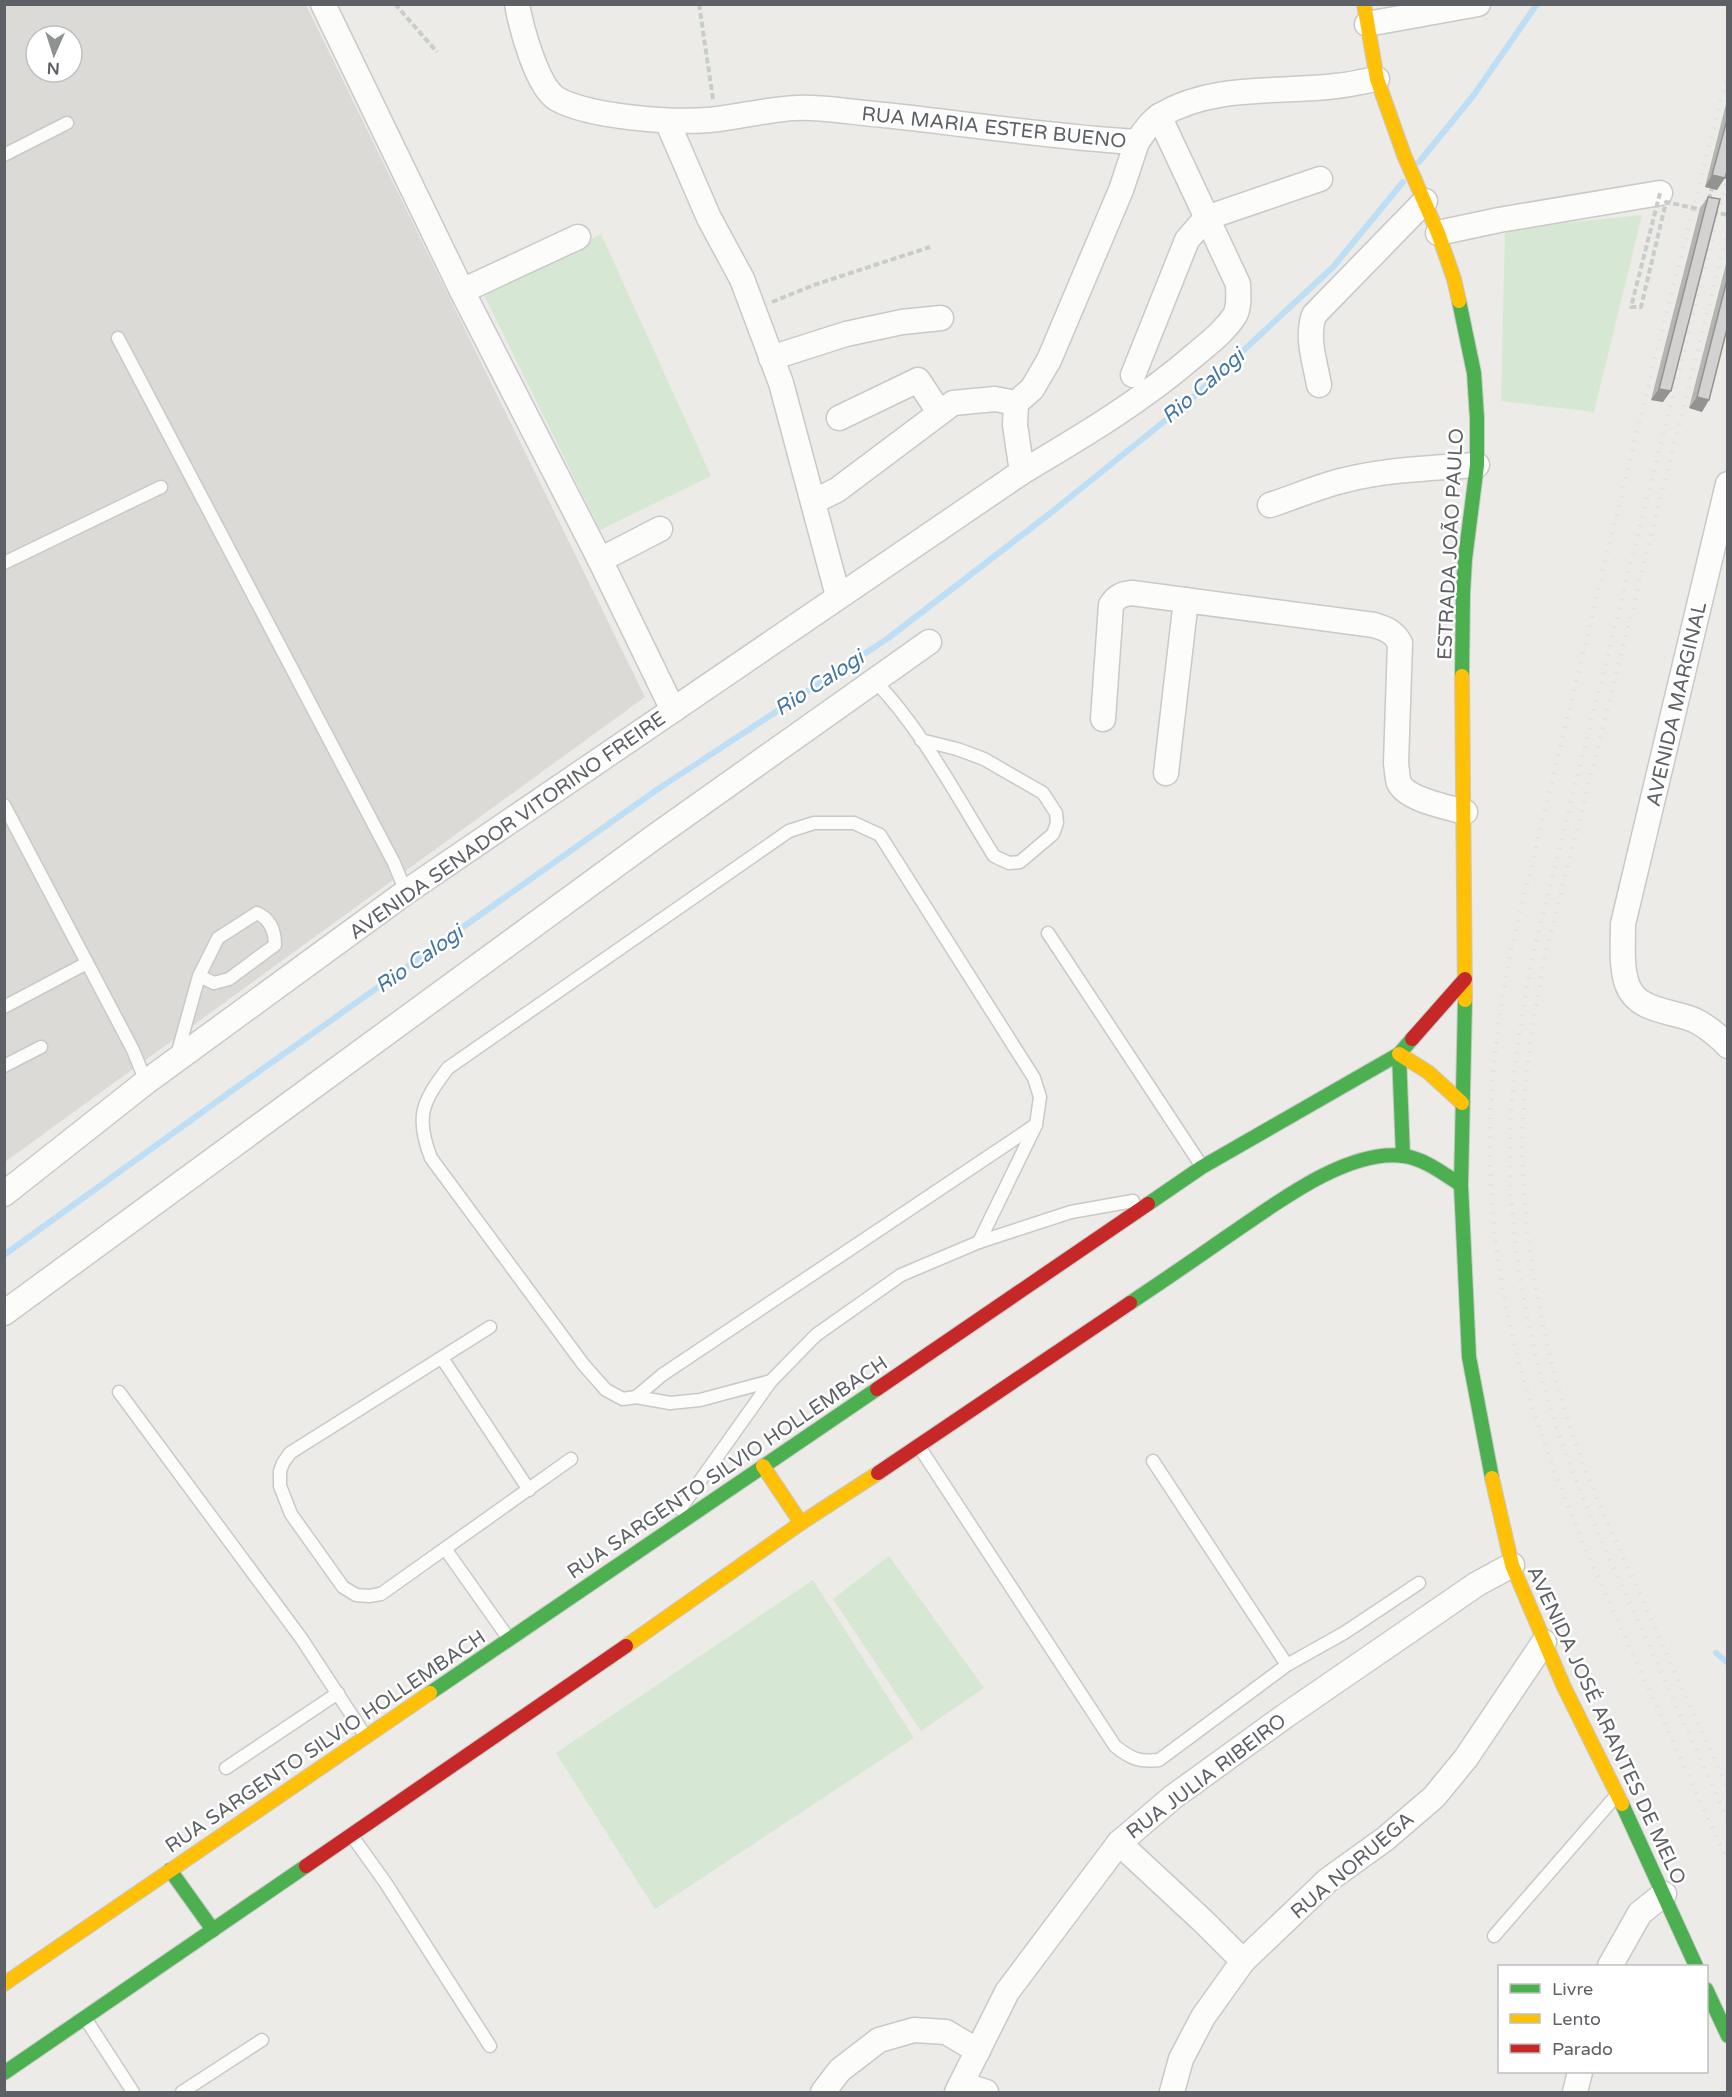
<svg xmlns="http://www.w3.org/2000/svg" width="1732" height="2097" viewBox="0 0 1732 2097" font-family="'Varela Round',sans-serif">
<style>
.industrial{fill:#dcdad7;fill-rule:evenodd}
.green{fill:#d6e8d3}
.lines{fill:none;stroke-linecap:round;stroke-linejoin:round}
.stream{stroke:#bddef4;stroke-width:6}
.lane-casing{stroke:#c9c9c9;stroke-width:15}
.street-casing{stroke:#c9c9c9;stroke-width:27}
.fast-casing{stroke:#c9c9c8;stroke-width:16}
.slow-casing{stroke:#c9c9c8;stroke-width:16}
.jam-casing{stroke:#c9c9c8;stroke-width:16}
.path{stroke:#c8cdca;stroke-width:4;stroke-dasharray:6 3;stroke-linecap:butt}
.lane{stroke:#fcfcfb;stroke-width:12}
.street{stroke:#fcfcfb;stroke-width:24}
.fast{stroke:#4caf50;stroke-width:14}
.slow{stroke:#ffc107;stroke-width:14}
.jam{stroke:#c62828;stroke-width:14}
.rail{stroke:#e3e2e2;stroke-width:4.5;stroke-dasharray:1.5 8;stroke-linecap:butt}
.path-bridge{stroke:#c8cdca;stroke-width:4;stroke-dasharray:6 3;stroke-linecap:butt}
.wall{fill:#b5b5b3}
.shaded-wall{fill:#949392}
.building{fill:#d3d2d0;stroke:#949392;stroke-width:1.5}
.labels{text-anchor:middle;stroke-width:5;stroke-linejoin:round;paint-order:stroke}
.street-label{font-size:20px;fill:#5d6165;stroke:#fff}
.water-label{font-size:21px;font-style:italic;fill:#4375a3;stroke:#fff}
</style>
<rect width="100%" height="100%" fill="#ecebe7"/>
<!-- industrial -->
<path class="industrial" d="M5 5H306L645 697 5 1162ZM36 36H72V72H36Z"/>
<!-- green -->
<g class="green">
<polygon points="1642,215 1594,412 1501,401 1505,229"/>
<polygon points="601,234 711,476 600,530 483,293"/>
<polygon points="889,1556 984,1688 921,1731 833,1599"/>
<polygon points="813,1580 914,1738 655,1909 556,1753"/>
</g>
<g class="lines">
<!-- stream -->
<g class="stream">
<polyline points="1419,162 1473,96 1537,4"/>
<polyline points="4,1255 237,1087 658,789 887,639 1048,515 1187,403 1333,267 1403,182"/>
<polyline points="1716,1653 1728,1663"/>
</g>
<!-- lane casing -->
<g class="lane-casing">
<g id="lane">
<polyline points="4,155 67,123"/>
<polyline points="118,338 394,863 406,892"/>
<polyline points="4,563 161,487"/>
<path d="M875 681C923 731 957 797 994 856L1009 863 1020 862 1053 834 1057 823 1056 813 1043 793 984 759 957 749 921 740"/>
<polyline points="4,805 133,1050 146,1082"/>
<polyline points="1048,933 1201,1165"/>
<polyline points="4,1007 87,963"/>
<path d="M177 1055 199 976 218 938 257 913C270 919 275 931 275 945L229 979 214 983 199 976"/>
<polyline points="4,1066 41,1047"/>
<polyline points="490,1327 290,1453 283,1463 280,1471 280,1486 291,1514 343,1587 356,1595 369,1596 381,1594 571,1459"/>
<polyline points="442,1358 529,1490"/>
<path d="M771 1381 700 1400 670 1403 636 1397 623 1399 606 1390 583 1364 431 1158C415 1117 422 1102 448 1068L789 831 814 823H854L880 835 1034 1078 1040 1097 1036 1125 979 1242"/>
<polyline points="119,1392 301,1638 366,1737"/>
<polyline points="636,1397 662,1375 1034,1126"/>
<path d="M920 1448 1115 1746C1131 1759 1139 1762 1159 1760L1287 1665 1344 1633 1419 1583"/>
<polyline points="1153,1461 1287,1665"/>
<polyline points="680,1509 771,1381 816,1335 901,1275 979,1242 1071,1212 1133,1201"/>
<polyline points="446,1550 509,1639"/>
<polyline points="226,1768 338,1693"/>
<polyline points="352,1836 385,1882 490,2046"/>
<polyline points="1494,1936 1615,1797"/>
<polyline points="85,2018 133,2092"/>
<polyline points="182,2092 262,2040"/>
</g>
</g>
<!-- street casing -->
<g class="street-casing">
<g id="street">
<polyline points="323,4 462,291 600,560 673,710"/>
<path d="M517 4C521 27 537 87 557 99 590 117 670 123 709 120 742 117 779 106 812 108 836 109 860 113 884 115 969 124 1052 137 1137 142 1144 132 1150 122 1161 115 1213 84 1278 93 1336 86 1350 85 1363 81 1377 79"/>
<polyline points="1367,24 1478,4"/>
<polyline points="667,121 709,218 742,279 781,383 838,596"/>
<polyline points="1438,233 1499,220 1660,193"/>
<polyline points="462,291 578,237"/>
<polyline points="771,358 846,334 902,322 941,318"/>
<polyline points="1133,375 1187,240 1206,218 1320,179"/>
<path d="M1319 385C1315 362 1306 337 1314 315L1425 201"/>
<polyline points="839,418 918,380 939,412"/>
<polyline points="1022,472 1015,425 1016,403 1032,389 1049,360 1121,190 1137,142"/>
<path d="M1728 484 1623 924C1623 943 1621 966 1627 984 1637 1012 1670 1010 1694 1020 1705 1025 1720 1037 1728 1046"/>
<polyline points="813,502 837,490 953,403 995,399 1016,403"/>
<path d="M1270 505C1295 497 1319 486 1345 480 1388 469 1433 468 1477 465"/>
<polyline points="600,560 660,529"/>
<path d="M1103 719 1111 605C1117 596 1122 594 1132 593L1374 625C1387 629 1394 632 1400 643L1396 763C1397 769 1397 777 1399 783 1407 800 1448 807 1465 812"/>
<polyline points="1166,773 1186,600"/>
<path d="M4 1194 146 1082 406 892 1022 472C1083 436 1143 400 1196 354 1210 342 1225 331 1235 315 1240 305 1238 294 1238 284L1159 116"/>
<polyline points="4,1313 657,835 929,642"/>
<polyline points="1119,1843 1203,1921 1243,1961"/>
<polyline points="1610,1966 1640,1913 1664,1894"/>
<polyline points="962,2084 986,2092"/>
<polyline points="823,2092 840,2070 879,2040 914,2030 946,2032 978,2051"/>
<polyline points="957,2092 1007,1992 1119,1843 1173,1797 1285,1716 1477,1584 1512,1565"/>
<polyline points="1172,2092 1181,2059 1203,2017 1243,1961 1328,1880 1385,1839 1434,1797 1466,1758 1544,1642"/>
<polyline points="1575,2092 1580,2072"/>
</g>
</g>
<!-- fast casing -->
<g class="fast-casing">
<g id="fast">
<polyline points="1459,301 1474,373 1477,418 1477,465 1465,559 1463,593 1462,676"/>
<polyline points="1465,1000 1461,1185 1469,1357 1492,1478"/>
<polyline points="1399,1054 1403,1156"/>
<polyline points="1148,1204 1202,1167 1399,1054 1412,1039"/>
<path d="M1130 1303C1163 1281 1195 1259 1228 1236 1274 1205 1347 1148 1404 1156 1425 1159 1444 1174 1461 1185"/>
<polyline points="430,1693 877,1389"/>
<polyline points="1622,1804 1696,1966"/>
<polyline points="170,1870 213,1930"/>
<polyline points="1706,1989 1728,2036"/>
<polyline points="4,2073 306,1866"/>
</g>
</g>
<!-- slow casing -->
<g class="slow-casing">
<g id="slow">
<polyline points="1364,4 1377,79 1404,155 1438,233 1454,279 1459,301"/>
<polyline points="1462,676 1465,1000"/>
<polyline points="1399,1054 1428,1072 1462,1103"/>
<polyline points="763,1466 801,1523"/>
<polyline points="1492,1478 1512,1565 1564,1687 1622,1804"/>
<polyline points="626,1646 801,1523 878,1473"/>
<polyline points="4,1984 430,1693"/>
</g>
</g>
<!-- jam casing -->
<g class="jam-casing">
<g id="jam">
<polyline points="1412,1039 1465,979"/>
<polyline points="877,1389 1148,1204"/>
<polyline points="878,1473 1130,1303"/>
<polyline points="306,1866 626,1646"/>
</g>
</g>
<!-- path -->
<g class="path">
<polyline points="395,4 437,52"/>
<polyline points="699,4 713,99"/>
<polyline points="1709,200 1713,184"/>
<polyline points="772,302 814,285 930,247"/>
</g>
<!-- lane -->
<use href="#lane" class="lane"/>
<!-- street -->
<use href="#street" class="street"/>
<!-- fast -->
<use href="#fast" class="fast"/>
<!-- slow -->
<use href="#slow" class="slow"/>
<!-- jam -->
<use href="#jam" class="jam"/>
<!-- rail -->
<g class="rail">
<path d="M1728 72 1645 398 1510 954C1494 1039 1486 1114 1492 1202 1503 1363 1562 1499 1628 1644 1662 1717 1695 1790 1728 1862"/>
<path d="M1728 175 1532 958C1519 1030 1508 1102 1510 1175 1513 1260 1530 1348 1557 1428 1580 1495 1609 1558 1638 1621 1668 1687 1698 1754 1728 1820"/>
<path d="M1728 230 1544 961C1531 1032 1519 1105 1523 1178 1528 1260 1543 1343 1569 1423 1587 1480 1613 1535 1638 1590 1668 1657 1698 1723 1728 1789"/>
</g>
<!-- path-bridge -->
<g class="path-bridge">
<polyline points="1660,193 1631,307 1641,307 1666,202 1702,210"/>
<polyline points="1712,212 1728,215"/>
</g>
</g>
<!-- wall -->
<g class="wall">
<polygon points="1728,96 1728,168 1717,190 1705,187"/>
<polygon points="1708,197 1663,402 1651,400 1700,208"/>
<polygon points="1728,256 1728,325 1702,412 1689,408"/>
</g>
<!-- shaded-wall -->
<g class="shaded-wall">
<polygon points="1712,175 1725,178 1717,190 1705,187"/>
<polygon points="1659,389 1671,391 1663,402 1651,400"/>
<polygon points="1697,397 1709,400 1702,412 1689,408"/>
</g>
<!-- building -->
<g class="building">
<polygon points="1728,116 1728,168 1725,178 1712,175"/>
<polygon points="1708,197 1720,199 1671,391 1659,389"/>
<polygon points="1728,276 1728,325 1709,400 1697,397"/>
</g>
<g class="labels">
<!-- street labels -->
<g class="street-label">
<text transform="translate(994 127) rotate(6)" y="7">RUA MARIA ESTER BUENO</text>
<text transform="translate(1450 544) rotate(-87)" y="7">ESTRADA JOÃO PAULO</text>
<text transform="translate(1676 704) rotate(-77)" y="7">AVENIDA MARGINAL</text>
<text transform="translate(507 825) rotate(-35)" y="7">AVENIDA SENADOR VITORINO FREIRE</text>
<text transform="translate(727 1467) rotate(-34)" y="7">RUA SARGENTO SILVIO HOLLEMBACH</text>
<text transform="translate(1607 1725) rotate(65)" y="7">AVENIDA JOSÉ ARANTES DE MELO</text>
<text transform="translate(325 1741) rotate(-34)" y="7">RUA SARGENTO SILVIO HOLLEMBACH</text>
<text transform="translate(1206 1776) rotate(-37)" y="7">RUA JULIA RIBEIRO</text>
<text transform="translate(1352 1865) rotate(-40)" y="7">RUA NORUEGA</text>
</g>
<!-- water labels -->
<g class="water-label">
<text transform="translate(1203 386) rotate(-41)" y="7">Rio Calogi</text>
<text transform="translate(819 683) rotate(-33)" y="7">Rio Calogi</text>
<text transform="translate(419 959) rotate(-35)" y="7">Rio Calogi</text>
</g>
</g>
<!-- border -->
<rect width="1732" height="2097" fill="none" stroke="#5d6165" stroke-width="12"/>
<!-- legend -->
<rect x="1498" y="1965" width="210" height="108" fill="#ffffff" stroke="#bec0c1" stroke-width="1.5"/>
<rect x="1510" y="1984" width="30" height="9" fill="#4caf50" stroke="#bec0c1" stroke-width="1.5"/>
<text x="1552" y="1995" font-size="18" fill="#5d6165">Livre</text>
<rect x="1510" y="2014" width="30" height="9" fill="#ffc107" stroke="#bec0c1" stroke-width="1.5"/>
<text x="1552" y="2025" font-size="18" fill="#5d6165">Lento</text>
<rect x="1510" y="2044" width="30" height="9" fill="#c62828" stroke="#bec0c1" stroke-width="1.5"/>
<text x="1552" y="2055" font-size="18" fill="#5d6165">Parado</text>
<!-- north arrow -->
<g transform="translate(54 54) rotate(183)"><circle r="28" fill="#ffffff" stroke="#bec0c1" stroke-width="1.5"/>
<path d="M0-4.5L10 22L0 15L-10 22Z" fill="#8f9192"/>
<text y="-9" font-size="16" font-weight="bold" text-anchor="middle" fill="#5d6165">N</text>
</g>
</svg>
